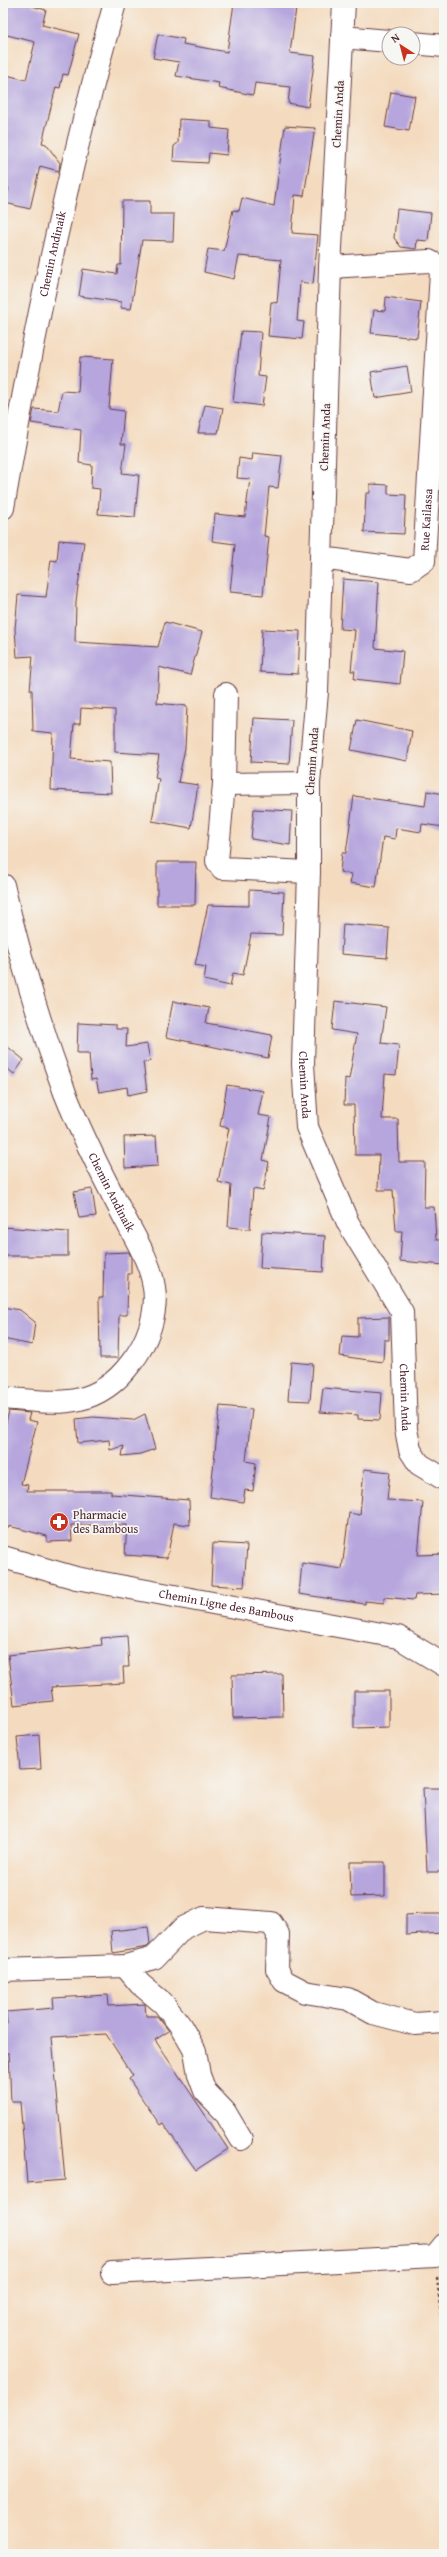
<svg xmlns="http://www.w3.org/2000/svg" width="447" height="2557" viewBox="0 0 447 2557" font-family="'Gentium Book Plus',serif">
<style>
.building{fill:#b6a6dd}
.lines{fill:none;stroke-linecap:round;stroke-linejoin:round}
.minor-casing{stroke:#643b41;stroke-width:24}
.major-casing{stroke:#643b41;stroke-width:24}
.path{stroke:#643b41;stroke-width:2.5;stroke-dasharray:3 3;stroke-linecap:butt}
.minor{stroke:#fff;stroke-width:22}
.major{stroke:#fff;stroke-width:22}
.labels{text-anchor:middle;stroke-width:3.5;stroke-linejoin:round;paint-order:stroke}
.street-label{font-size:12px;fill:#4a1f2b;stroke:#f6f6f2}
.poi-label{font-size:12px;fill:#4a1f2b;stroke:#f6f6f2;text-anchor:start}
</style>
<rect width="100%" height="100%" fill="#f6f6f2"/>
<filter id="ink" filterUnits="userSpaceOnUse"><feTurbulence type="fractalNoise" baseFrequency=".025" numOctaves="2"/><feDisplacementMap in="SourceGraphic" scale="8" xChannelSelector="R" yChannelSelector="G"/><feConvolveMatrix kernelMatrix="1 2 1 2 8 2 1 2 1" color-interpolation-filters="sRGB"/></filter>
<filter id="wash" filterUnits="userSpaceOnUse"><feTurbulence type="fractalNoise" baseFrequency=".012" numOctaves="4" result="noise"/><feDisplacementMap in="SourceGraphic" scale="16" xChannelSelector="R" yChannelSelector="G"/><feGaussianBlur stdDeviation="0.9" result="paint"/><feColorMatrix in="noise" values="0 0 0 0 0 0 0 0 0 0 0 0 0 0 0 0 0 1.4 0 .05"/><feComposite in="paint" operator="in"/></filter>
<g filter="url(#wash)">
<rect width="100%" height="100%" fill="#f4dbbf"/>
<g id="blocks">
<!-- building -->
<g class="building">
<polygon points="3,3 33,3 32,6 46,10 42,25 79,34 68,75 63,74 60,88 56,87 42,143 46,144 60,163 59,171 40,166 30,209 5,203 9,188 3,183 3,74 26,80 35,42 3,34"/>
<polygon points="234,3 255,3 296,8 290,53 315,56 308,107 288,103 290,87 255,83 253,95 218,88 219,83 176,76 179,62 153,58 158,34 184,39 183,44 227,52"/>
<polygon points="391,92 415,96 409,131 385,127"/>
<polygon points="179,119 211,121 211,128 229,130 227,155 209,153 208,163 173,161 174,146 178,143"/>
<polygon points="285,126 315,128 304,196 295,195 292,233 318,235 313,284 300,282 297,321 304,322 302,339 268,336 271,302 277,303 281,260 239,256 234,279 204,272 208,249 224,251 233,210 239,211 242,198 274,206"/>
<polygon points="122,201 150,201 150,214 174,214 173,241 142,240 131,309 121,308 121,302 79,296 83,269 117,274 118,265 121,265"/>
<polygon points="397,209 431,213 428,241 417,240 416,249 401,247 394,238"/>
<polygon points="386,297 421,302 417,338 371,333 374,310 385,311"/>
<polygon points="241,331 261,332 258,376 266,377 262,406 233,402"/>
<polygon points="80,357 113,359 109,409 124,411 121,444 126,444 122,473 139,475 135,517 98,514 100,489 91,488 92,465 79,463 81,430 31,423 34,409 58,411 62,391 78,392"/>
<polygon points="407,366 411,392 375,398 371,372"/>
<polygon points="205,405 223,408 218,433 198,433"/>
<polygon points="253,453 282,456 278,488 269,487 264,536 269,537 263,595 230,592 235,544 212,541 215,514 245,517 250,479 237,478 239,458 252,460"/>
<polygon points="370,484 388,485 388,494 406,495 404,534 364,532 366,493 370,493"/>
<polygon points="59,540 84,542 76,601 75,642 158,647 165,622 202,632 190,675 159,667 157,703 187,706 185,748 178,782 198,785 191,828 152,821 159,779 155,778 159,755 115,752 115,710 81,708 80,724 74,724 71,759 110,762 111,793 51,790 53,733 33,731 32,690 30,690 33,656 17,657 15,629 18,595 46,597 51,560 57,561"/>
<polygon points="343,579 379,582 375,648 403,651 400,684 354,679 355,671 351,671 355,630 340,629"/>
<polygon points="262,629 300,631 298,674 260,672"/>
<polygon points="254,718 292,720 289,764 251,762"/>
<polygon points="357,720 412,731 407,761 351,750"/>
<polygon points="427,791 444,794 444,827 422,824 421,832 396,828 395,839 383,837 376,887 350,883 352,874 340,872 342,853 346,853 354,796 425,806"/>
<polygon points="254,809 292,811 290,845 251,839"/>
<polygon points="157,862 196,862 195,905 157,905"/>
<polygon points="249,890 284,892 282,935 251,934 243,975 233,973 230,986 204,980 206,967 195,965 208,905 249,906"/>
<polygon points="343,924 389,928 387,958 341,954"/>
<polygon points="173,1001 209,1008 206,1023 272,1035 268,1058 166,1037"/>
<polygon points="335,1001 386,1007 381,1043 399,1045 396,1075 385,1074 382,1119 398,1119 399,1162 425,1162 424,1207 434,1207 436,1240 444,1240 444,1265 400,1261 402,1231 396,1231 393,1190 378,1190 379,1155 355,1155 354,1105 344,1105 345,1078 349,1079 357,1034 332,1030"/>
<polygon points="78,1023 116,1025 116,1029 127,1029 126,1047 147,1044 150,1061 143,1062 147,1091 128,1095 127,1087 99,1092 96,1079 91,1080 89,1053 77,1053"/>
<polygon points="3,1043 24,1060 14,1074 3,1065"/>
<polygon points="227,1085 263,1091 258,1115 271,1117 263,1160 269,1162 263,1191 253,1189 250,1229 228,1227 231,1185 218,1182 229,1128 220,1126"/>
<polygon points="156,1136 158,1166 125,1168 124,1137"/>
<polygon points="92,1189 96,1216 79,1218 74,1192"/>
<polygon points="3,1227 68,1232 68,1256 3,1256"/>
<polygon points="262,1232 325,1236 323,1272 260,1268"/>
<polygon points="129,1252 131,1258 131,1274 128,1274 127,1315 119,1315 118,1358 100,1358 99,1297 103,1297 104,1253"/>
<polygon points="3,1307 20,1310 35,1322 32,1345 3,1339"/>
<polygon points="389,1317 389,1340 384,1340 383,1362 340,1356 342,1336 358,1337 358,1318"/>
<polygon points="291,1362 313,1364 310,1401 288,1400"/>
<polygon points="323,1388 382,1393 380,1420 358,1419 358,1415 320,1412"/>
<polygon points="220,1406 252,1409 246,1461 256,1463 253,1491 245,1490 243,1502 210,1497"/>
<polygon points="9,1411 30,1413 28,1420 37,1422 21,1484 28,1485 27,1491 111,1491 111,1494 189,1500 190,1525 174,1523 167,1558 125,1555 127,1525 71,1525 72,1541 47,1542 47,1536 9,1526 9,1528 3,1527 3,1434"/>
<polygon points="145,1414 155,1449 140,1454 122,1456 124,1446 110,1450 109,1440 78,1443 76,1419 93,1417 133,1420"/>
<polygon points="364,1469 390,1472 387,1500 423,1502 418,1555 444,1554 444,1594 415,1595 414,1600 384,1597 384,1603 365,1601 365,1604 299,1594 302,1563 342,1569 349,1513 360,1515"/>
<polygon points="213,1543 247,1545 244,1587 211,1585"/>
<polygon points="127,1636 129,1667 123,1667 124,1683 51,1687 53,1701 14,1705 8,1655 102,1645 101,1638"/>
<polygon points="282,1674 283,1717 233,1718 232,1675"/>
<polygon points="354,1691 389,1691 389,1727 354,1728"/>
<polygon points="39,1735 41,1769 20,1770 17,1737"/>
<polygon points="423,1788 444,1788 444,1872 427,1872"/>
<polygon points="350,1862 385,1862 385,1896 351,1897"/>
<polygon points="424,1914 444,1914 444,1933 406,1935 406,1915"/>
<polygon points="148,1927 150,1944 147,1947 113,1953 111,1931"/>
<polygon points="108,1995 109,2006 145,2004 146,2016 157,2016 169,2031 155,2040 228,2149 196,2170 163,2123 160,2125 145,2103 129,2079 133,2076 106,2034 52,2037 65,2180 27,2183 20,2102 11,2102 9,2053 3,2053 3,2024 7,2024 6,2012 54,2008 53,1998"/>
</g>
</g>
</g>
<g filter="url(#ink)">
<use href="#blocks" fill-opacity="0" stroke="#643b41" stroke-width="1"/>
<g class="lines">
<!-- minor casing -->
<g class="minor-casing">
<g id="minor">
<path id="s1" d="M344 3 330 267 317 692 309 783V872L303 1064 307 1127 348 1223 402 1312 406 1429 410 1450 419 1464 444 1479"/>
<polyline points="342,37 389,41"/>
<polyline points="413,43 444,46"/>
<path id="s2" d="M3 508C32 338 68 169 115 3"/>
<path id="s3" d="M321 558 411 570 424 561 441 272 437 265 429 261 330 267"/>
<polyline points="226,694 224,784 217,861 222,868 309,872"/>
<polyline points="224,784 309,783"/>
<path id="s4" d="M3 885C19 955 40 1025 65 1093 81 1133 101 1173 121 1211 133 1235 150 1260 154 1287 158 1314 147 1343 131 1363 95 1411 56 1403 3 1398"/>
<polyline points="125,1966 140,1984 163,2003 180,2025 195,2051 199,2075 205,2091 225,2112 241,2139"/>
<polyline points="3,1970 125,1966 154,1958 183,1928 204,1918 271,1923 278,1934 277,1969 284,1981 305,1992 348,1999 373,2013 415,2024 444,2022"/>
<polyline points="112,2273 435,2256 444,2245"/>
</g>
</g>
<!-- major casing -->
<g class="major-casing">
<g id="major">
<path id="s5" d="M3 1557 76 1578 398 1637 444 1665"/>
</g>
</g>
<!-- path -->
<polyline class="path" points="437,2277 444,2344"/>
<!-- minor -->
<use href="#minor" class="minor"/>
<!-- major -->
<use href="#major" class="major"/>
</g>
</g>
<!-- icons -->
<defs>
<g id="pharmacy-disc" transform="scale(1)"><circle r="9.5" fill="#c8321e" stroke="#f6f6f2"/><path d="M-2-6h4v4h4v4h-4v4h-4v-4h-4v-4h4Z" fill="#fff"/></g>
</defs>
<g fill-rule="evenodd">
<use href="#pharmacy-disc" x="59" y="1522"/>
</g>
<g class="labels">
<!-- street labels -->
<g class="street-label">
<text transform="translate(338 114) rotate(-87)" y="4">Chemin Anda</text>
<text dy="4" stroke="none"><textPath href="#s2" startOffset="259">Chemin Andinaik</textPath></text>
<text transform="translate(325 437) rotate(-88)" y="4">Chemin Anda</text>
<text dy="4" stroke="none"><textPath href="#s3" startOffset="148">Rue Kailassa</textPath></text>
<text transform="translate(312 761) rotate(-86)" y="4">Chemin Anda</text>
<text dy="4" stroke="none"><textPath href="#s1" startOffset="1083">Chemin Anda</textPath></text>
<text dy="4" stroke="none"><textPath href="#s4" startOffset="327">Chemin Andinaik</textPath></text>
<text dy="4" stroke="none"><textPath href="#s1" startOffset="1419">Chemin Anda</textPath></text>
<text dy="4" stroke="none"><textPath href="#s5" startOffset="229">Chemin Ligne des Bambous</textPath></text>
</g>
<!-- poi labels -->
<g class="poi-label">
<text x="73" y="1519">Pharmacie<tspan x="73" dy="14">des Bambous</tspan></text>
</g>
</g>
<!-- margin -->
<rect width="447" height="2557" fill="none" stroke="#f6f6f2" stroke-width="16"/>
<!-- north arrow -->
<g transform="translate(401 46) rotate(324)"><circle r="19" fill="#f6f6f2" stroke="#b1a0a2"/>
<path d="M0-3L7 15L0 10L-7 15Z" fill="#c8321e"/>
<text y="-6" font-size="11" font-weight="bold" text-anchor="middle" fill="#4a1f2b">N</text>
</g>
</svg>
